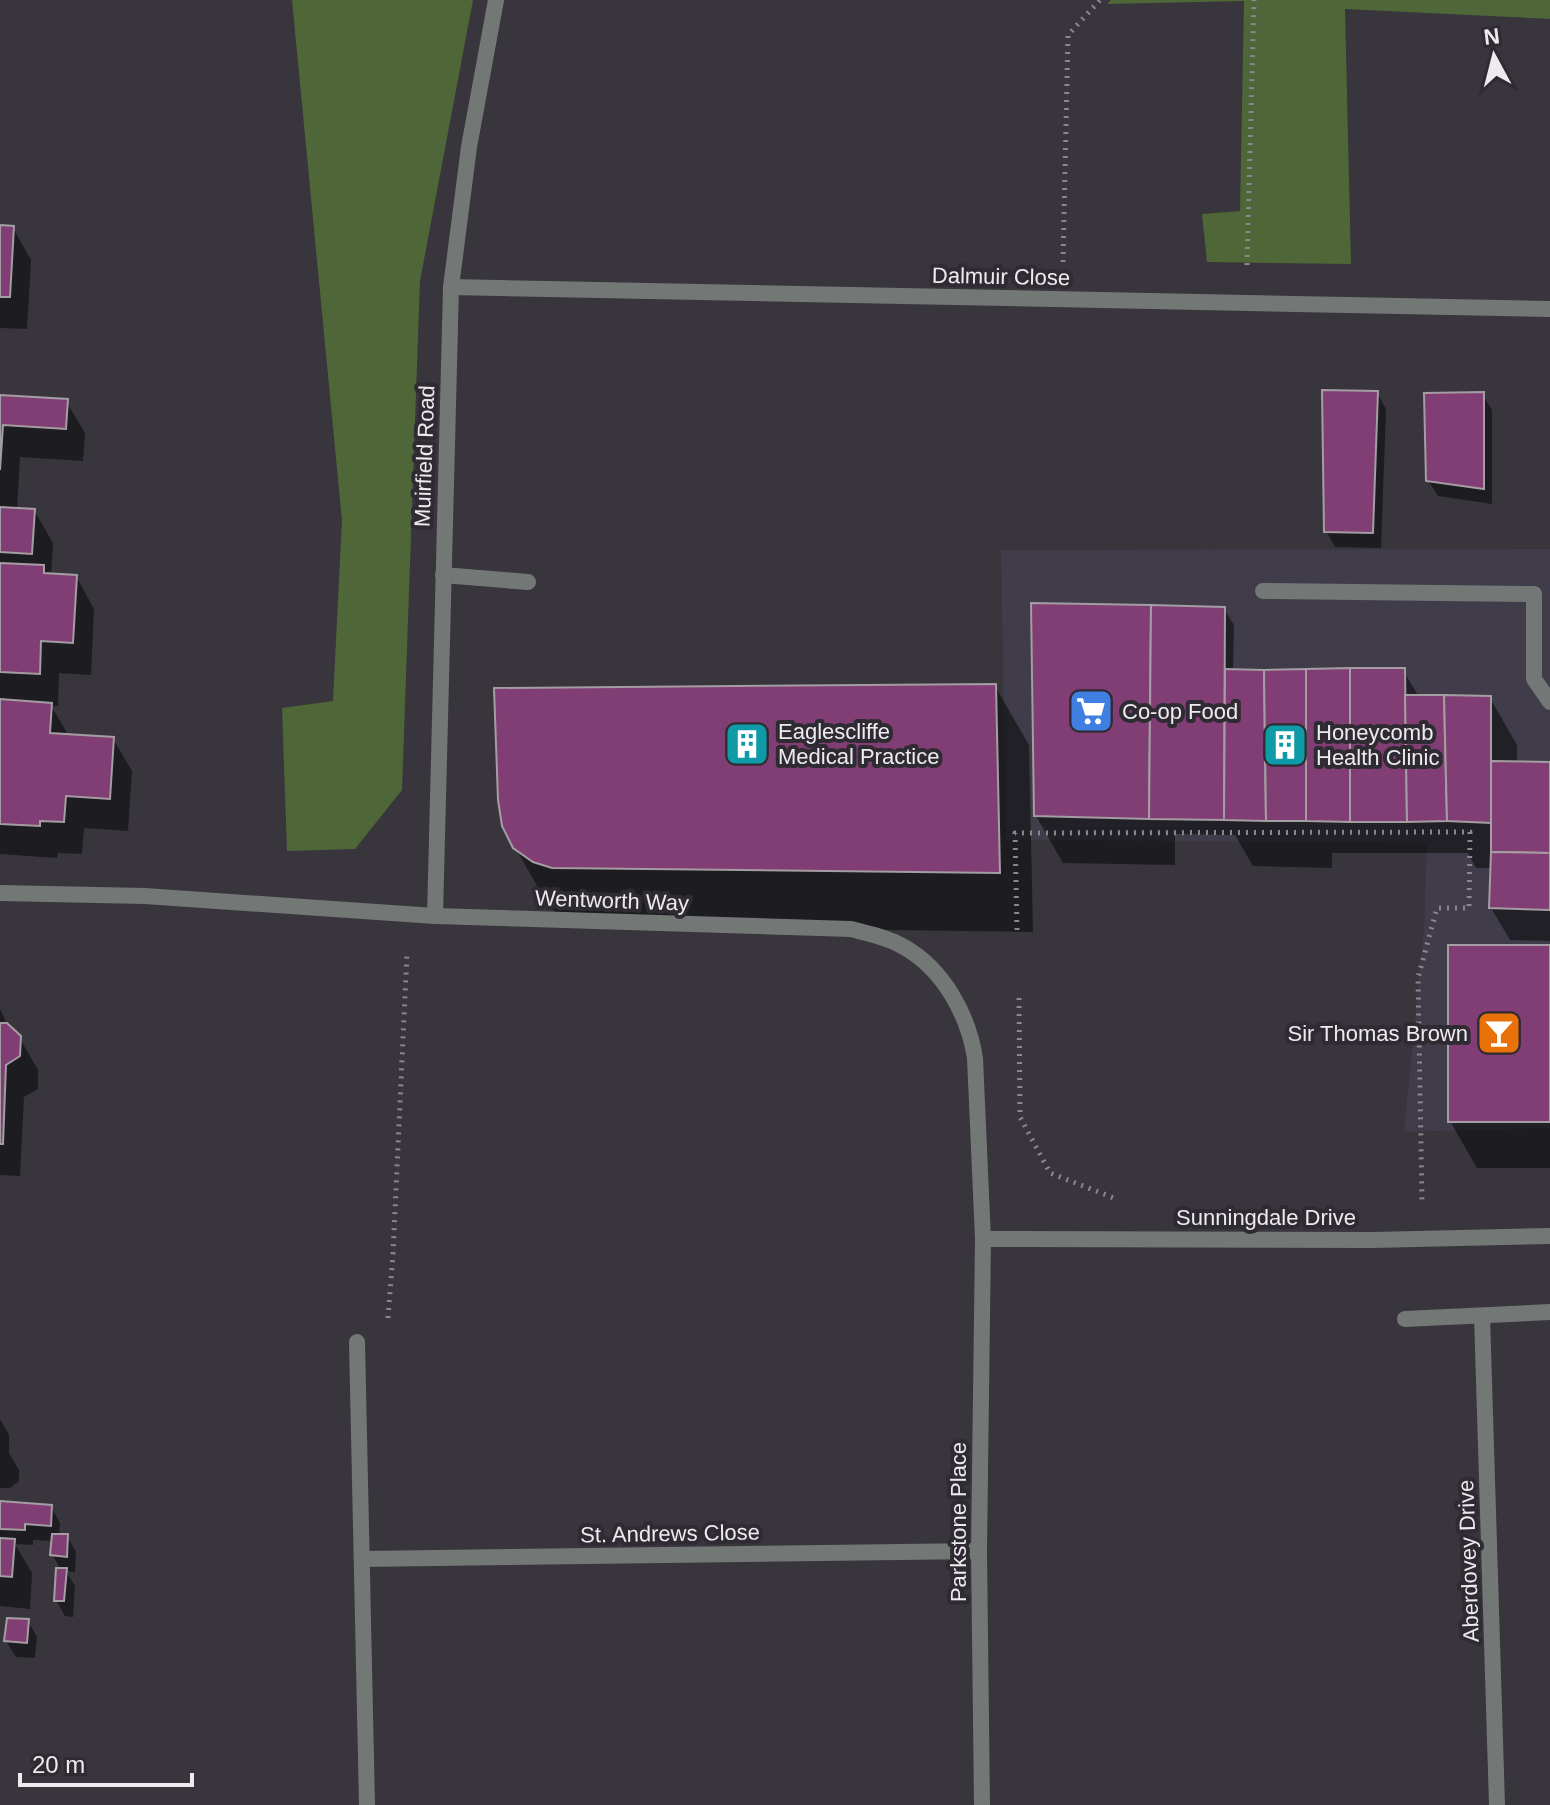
<svg xmlns="http://www.w3.org/2000/svg" width="1550" height="1805" viewBox="0 0 1550 1805" font-family="Helvetica,sans-serif">
<style>
.built{fill:#413c49}
.green{fill:#4e6638}
.shadow{fill:#0007}
.building{fill:#813e74;stroke:#a49da2;stroke-width:2}
.lines{fill:none;stroke-linecap:round;stroke-linejoin:round}
.path{stroke:#8a878e;stroke-width:5;stroke-dasharray:2 6;stroke-linecap:butt}
.service{stroke:#737775;stroke-width:16}
.minor{stroke:#737775;stroke-width:16}
.labels{text-anchor:middle;stroke-width:8;stroke-linejoin:round;paint-order:stroke}
.street-label{font-size:22px;fill:#edebf0;stroke:#2e2b32}
.poi-label{font-size:22px;fill:#edebf0;stroke:#2e2b32;text-anchor:start}
</style>
<rect width="100%" height="100%" fill="#38353c"/>
<!-- built -->
<polygon class="built" points="1550,549 1550,1128 1404,1132 1424,929 1427,843 1006,840 1001,550"/>
<!-- green -->
<g class="green">
<polygon points="292,0 473,0 420,281 402,790 355,849 287,851 282,708 333,701 342,521"/>
<polygon points="1111,0 1550,0 1550,19 1345,9 1351,264 1207,262 1202,214 1240,211 1244,1 1107,4"/>
</g>
<!-- shadow -->
<g class="shadow">
<polygon points="0,227 13,228 31,260 27,329 0,328"/>
<polygon points="1377,393 1386,409 1381,548 1335,547 1326,531"/>
<polygon points="1482,394 1492,410 1492,504 1438,496 1428,480"/>
<polygon points="0,397 66,401 85,433 83,461 20,457 17,510 34,510 53,543 51,575 76,576 94,609 91,675 59,673 58,706 51,706 69,736 113,739 132,771 128,831 84,828 82,854 58,853 57,858 0,854"/>
<polygon points="1224,609 1234,625 1233,671 1403,670 1419,697 1490,698 1517,745 1517,763 1550,764 1550,941 1510,940 1491,908 1492,868 1476,868 1468,853 1332,853 1332,868 1253,866 1235,835 1175,834 1175,865 1063,863 1036,816"/>
<polygon points="995,686 1029,745 1033,932 587,926 569,921 549,907 515,847"/>
<polygon points="1550,947 1550,1168 1477,1168 1450,1121"/>
<polygon points="0,1009 9,1028 19,1037 38,1070 38,1089 24,1097 20,1176 0,1175"/>
<polygon points="0,1419 9,1435 9,1453 19,1470 19,1481 10,1488 0,1488"/>
<polygon points="0,1503 51,1507 60,1523 59,1536 67,1536 76,1552 75,1572 66,1571 75,1586 73,1617 65,1616 56,1600 61,1570 52,1554 53,1541 33,1540 33,1545 15,1544 32,1573 30,1609 0,1606"/>
<polygon points="28,1621 37,1637 35,1658 16,1657 6,1641"/>
</g>
<!-- building -->
<g class="building">
<polygon points="0,225 14,226 10,297 0,297"/>
<polygon points="1322,390 1378,391 1373,533 1324,532"/>
<polygon points="1484,392 1484,489 1426,481 1424,393"/>
<polygon points="0,395 68,399 66,429 3,425 0,470"/>
<polygon points="0,507 35,509 32,554 0,552"/>
<polygon points="0,563 44,565 44,573 77,575 73,643 41,641 40,674 0,672"/>
<polygon points="1031,603 1151,605 1149,819 1034,816"/>
<polygon points="1151,605 1225,607 1224,820 1149,819"/>
<polygon points="1350,668 1350,822 1306,821 1306,669"/>
<polygon points="1350,668 1405,668 1407,822 1350,822"/>
<polygon points="1225,669 1264,670 1266,821 1224,820"/>
<polygon points="1306,669 1306,821 1266,821 1264,670"/>
<polygon points="996,684 1000,873 552,868 533,862 513,848 502,826 498,800 494,688"/>
<polygon points="1405,695 1444,695 1447,821 1407,822"/>
<polygon points="1444,695 1491,696 1491,823 1447,821"/>
<polygon points="0,699 52,703 50,733 114,737 110,799 66,796 64,822 40,821 40,826 0,824"/>
<polygon points="1491,761 1550,762 1550,853 1491,852"/>
<polygon points="1491,852 1550,853 1550,910 1489,908"/>
<rect x="1448" y="945" width="102" height="177"/>
<polygon points="0,1023 7,1023 21,1036 20,1056 6,1065 3,1144 0,1144"/>
<polygon points="0,1501 52,1505 51,1526 25,1524 25,1530 0,1529"/>
<polygon points="52,1534 68,1534 67,1557 50,1555"/>
<polygon points="0,1538 15,1539 12,1577 0,1576"/>
<polygon points="56,1568 67,1568 64,1601 54,1601"/>
<polygon points="7,1618 29,1619 27,1643 4,1641"/>
</g>
<g class="lines">
<!-- path -->
<g class="path">
<polyline points="1063,262 1068,35 1100,0"/>
<polyline points="1247,265 1254,0"/>
<polyline points="1017,930 1015,833 1470,832 1469,908 1437,908 1418,978 1422,1201"/>
<polyline points="1019,998 1020,1117 1050,1173 1114,1198"/>
<polyline points="388,1318 393,1254 407,953"/>
</g>
<!-- service -->
<g class="service">
<polyline points="443,575 528,582"/>
<polyline points="1263,591 1534,594 1534,679 1550,702"/>
</g>
<!-- minor -->
<g class="minor">
<polyline points="451,287 1550,309"/>
<path d="M0 893 145 896 435 916 851 929C869 934 887 937 904 947 943 969 968 1014 975 1058L983 1239 979 1551 982 1805"/>
<polyline points="435,916 451,287 469,147 496,0"/>
<polyline points="983,1239 1372,1240 1550,1236"/>
<polyline points="1482,1316 1497,1805"/>
<polyline points="1405,1319 1550,1312"/>
<polyline points="357,1342 367,1805"/>
<polyline points="362,1559 979,1551"/>
</g>
</g>
<!-- icons -->
<defs>
<g id="supermarket-square" transform="scale(2.3)"><rect x="-9" y="-9" width="18" height="18" rx="4" fill="#3f7fe0" stroke="#2e2b32"/><path d="M-6-5.5h2.5l.6 2H6L4.5 2H-2.5L-4.4-4H-6ZM-1.5 3.2a1.3 1.3 0 1 0 .1 0ZM3 3.2a1.3 1.3 0 1 0 .1 0Z" fill="#fff"/></g>
<g id="building-square" transform="scale(2.3)"><rect x="-9" y="-9" width="18" height="18" rx="4" fill="#0f9aa8" stroke="#2e2b32"/><path d="M-4-6H4V6H1V3H-1V6H-4ZM-2.5-4.3h1.7v1.8h-1.7ZM.8-4.3h1.7v1.8H.8ZM-2.5-1h1.7V.8h-1.7ZM.8-1h1.7V.8H.8Z" fill="#fff"/></g>
<g id="bar-square" transform="scale(2.3)"><rect x="-9" y="-9" width="18" height="18" rx="4" fill="#e8710a" stroke="#2e2b32"/><path d="M-6-5H6L.8 .8V4.5H3.5V6h-7V4.5H-.8V.8Z" fill="#fff"/></g>
</defs>
<g fill-rule="evenodd">
<use href="#supermarket-square" x="1091" y="711"/>
<use href="#building-square" x="747" y="744"/>
<use href="#building-square" x="1285" y="745"/>
<use href="#bar-square" x="1499" y="1033"/>
</g>
<g class="labels">
<!-- street labels -->
<g class="street-label">
<text transform="translate(1001 276) rotate(1)" y="8">Dalmuir Close</text>
<text transform="translate(424 456) rotate(-88)" y="8">Muirfield Road</text>
<text transform="translate(612 900) rotate(2)" y="8">Wentworth Way</text>
<text x="1266" y="1225">Sunningdale Drive</text>
<text transform="translate(958 1522) rotate(-90)" y="8">Parkstone Place</text>
<text transform="translate(670 1533) rotate(-1)" y="8">St. Andrews Close</text>
<text transform="translate(1468 1561) rotate(-92)" y="8">Aberdovey Drive</text>
</g>
<!-- poi labels -->
<g class="poi-label">
<text x="1122" y="719">Co-op Food</text>
<text x="778" y="739">Eaglescliffe<tspan x="778" dy="25">Medical Practice</tspan></text>
<text x="1316" y="740">Honeycomb<tspan x="1316" dy="25">Health Clinic</tspan></text>
<text x="1468" y="1041" text-anchor="end">Sir Thomas Brown</text>
</g>
</g>
<!-- north arrow -->
<g transform="translate(1494 56) rotate(353)" stroke="#2e2b32" stroke-width="6" paint-order="stroke">
<path d="M0-6L14 30L0 20L-14 30Z" fill="#edebf0"/>
<text y="-12" font-size="22" font-weight="bold" text-anchor="middle" fill="#edebf0">N</text>
</g>
<!-- scale -->
<path d="M20 1773v12h172v-12" fill="none" stroke="#edebf0" stroke-width="4"/>
<text x="32" y="1773" font-size="24" fill="#edebf0" stroke="#2e2b32" stroke-width="6" paint-order="stroke">20 m</text>
</svg>
